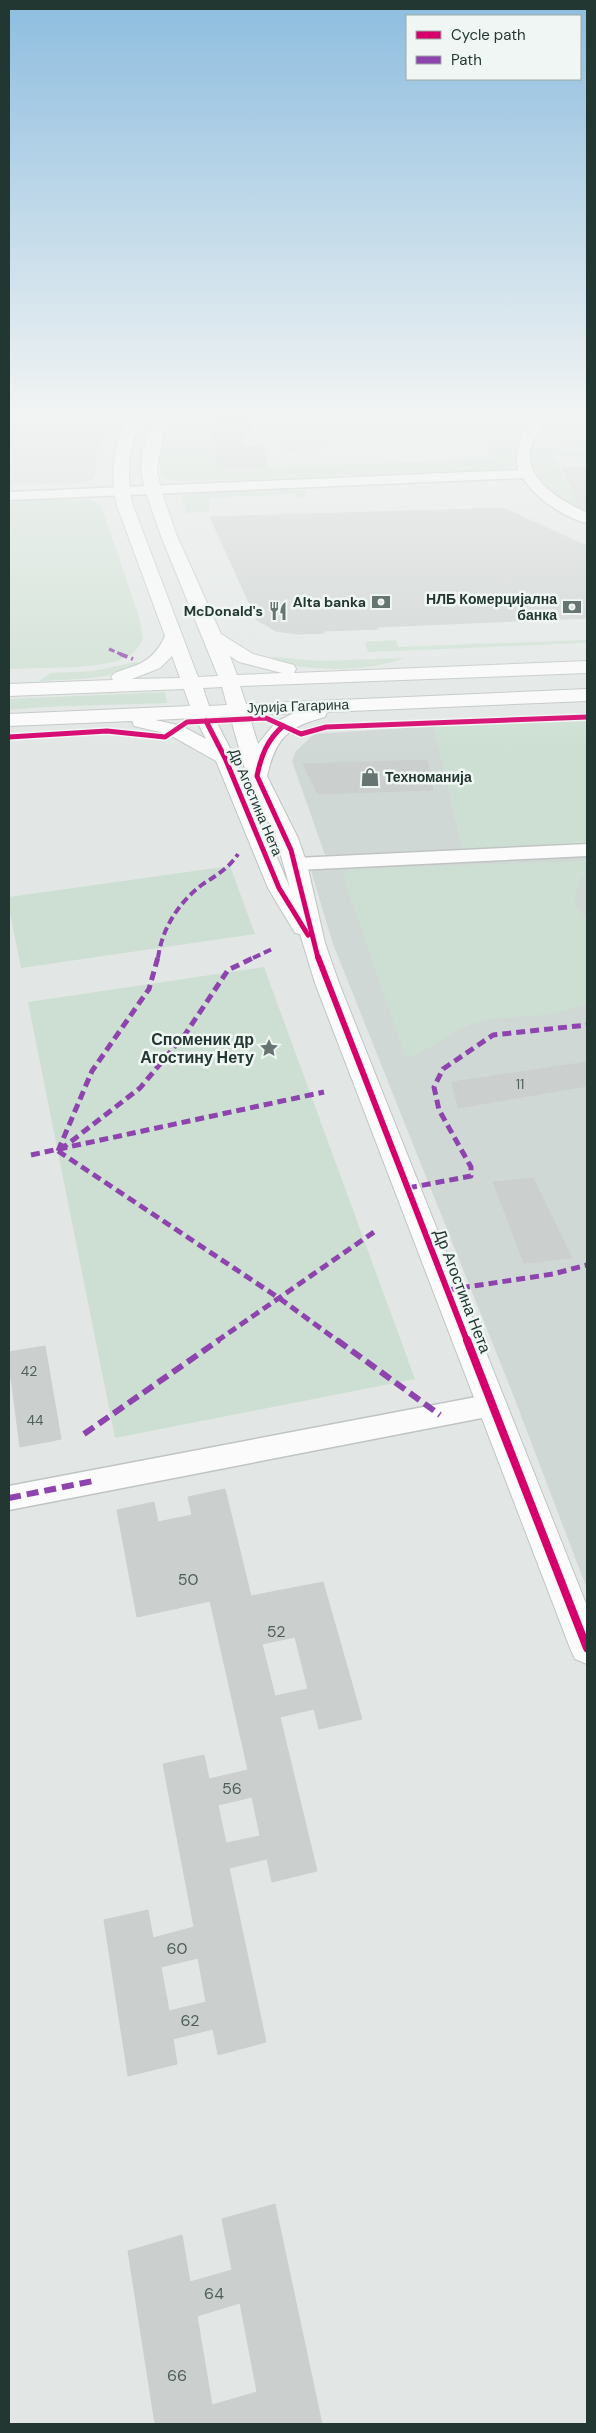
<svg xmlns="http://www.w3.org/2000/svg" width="596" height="2433" viewBox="0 0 596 2433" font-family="'DM Sans',sans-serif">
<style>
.built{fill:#d0d8d5}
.green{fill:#cddfd2}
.building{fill:#cbd0ce;stroke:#cbd0ce;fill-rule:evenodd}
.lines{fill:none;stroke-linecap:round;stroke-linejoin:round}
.street-casing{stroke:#bfc4c2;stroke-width:3}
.secondary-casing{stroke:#bfc5c2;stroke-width:2}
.street{fill:#fbfbfb;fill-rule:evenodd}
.secondary{fill:#fbfbfb;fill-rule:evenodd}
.quiet-far3{stroke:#8e44ad;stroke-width:3;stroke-dasharray:6 3;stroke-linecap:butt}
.quiet-far2{stroke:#8e44ad;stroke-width:4;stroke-dasharray:8 4;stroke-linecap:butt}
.quiet-far1{stroke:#8e44ad;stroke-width:5;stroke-dasharray:9 5;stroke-linecap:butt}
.quiet{stroke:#8e44ad;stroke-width:6;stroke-dasharray:12 6;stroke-linecap:butt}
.cycleway-far2-casing{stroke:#f0f6f3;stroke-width:8}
.cycleway-far1-casing{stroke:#f0f6f3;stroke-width:9}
.cycleway-casing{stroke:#f0f6f3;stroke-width:11}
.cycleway-far2{stroke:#d6006c;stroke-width:5}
.cycleway-far1{stroke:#d6006c;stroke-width:6}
.cycleway{stroke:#d6006c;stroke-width:8}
.labels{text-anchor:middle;stroke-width:5;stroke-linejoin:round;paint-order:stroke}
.far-poi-label{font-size:14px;font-weight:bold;fill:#233732;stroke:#f0f6f3;text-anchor:end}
.far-street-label{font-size:14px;fill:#233732;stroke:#f0f6f3}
.number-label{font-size:14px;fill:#4e5e5a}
.poi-label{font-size:16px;font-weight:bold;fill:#233732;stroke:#f0f6f3;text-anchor:end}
.street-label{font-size:16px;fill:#233732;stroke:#f0f6f3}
.near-number-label{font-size:16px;fill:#4e5e5a}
</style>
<rect width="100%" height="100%" fill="#e2e7e5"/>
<!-- built -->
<g class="built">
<polygon points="9,414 116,414 97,448 95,475 91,480 81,483 9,485"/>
<polygon points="434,726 463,850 325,855 292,761 296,751 314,734"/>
<polygon points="587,852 587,1589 512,1392 333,944 309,864"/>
</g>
<!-- green -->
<g class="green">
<path d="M178 414H184L179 425 185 414H209L202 427 247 430 242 446 215 447 217 469 490 459C486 440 479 431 494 414H536L516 439 514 466 503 469 178 482 162 476C152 456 168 431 178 414Z"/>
<path d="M289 414H339L327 446C314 456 293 455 280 447L278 441Z"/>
<polygon points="353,415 368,418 365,424 372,425 371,429 363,429 360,435 345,436"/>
<polygon points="567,415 587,418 587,427 553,421 558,416"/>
<polygon points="543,433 587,441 587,449 537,441"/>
<path d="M534 447 587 453V459L553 455 571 491 587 498V511C561 498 539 487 530 457Z"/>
<polygon points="305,490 307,492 303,497 297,499 294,494 210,498 209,512 186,513 181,496 191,494"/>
<path d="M66 499 90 500 101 505 139 617 143 638C139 648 133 655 122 659 93 670 41 667 9 669V502Z"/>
<polygon points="396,640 398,647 587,640 587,643 368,652 365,642"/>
<path d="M274 657 320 661 404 658C362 674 309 670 266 661Z"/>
<path d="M136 662 143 663C111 680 75 679 39 681L51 673 93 671Z"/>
<polygon points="165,692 167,703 43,707 9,710 9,699"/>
<polygon points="587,720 587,842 463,850 434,726"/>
<path d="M587 861V877L581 878 575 894V904L587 920V1003C575 1007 563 1012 550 1014 526 1018 502 1015 478 1022 451 1029 432 1050 406 1058L343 876 350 869Z"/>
<polygon points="230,866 255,934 21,968 9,908 9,897"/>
<polygon points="264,967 415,1379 115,1438 28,1002"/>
</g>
<!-- building -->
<g class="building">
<polygon points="212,414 256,414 242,446 263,446 267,467 218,469"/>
<polygon points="587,467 587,511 580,508 562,468"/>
<polygon points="503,508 587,546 587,618 377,627 378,629 324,631 324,633 298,634 276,631 257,620 210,517"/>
<polygon points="427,760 433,790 318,794 303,764"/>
<polygon points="587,1062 587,1086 458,1108 452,1082"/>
<polygon points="533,1178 572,1258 524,1263 493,1182"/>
<polygon points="45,1346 61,1439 20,1447 11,1378 9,1378 9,1352"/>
<path d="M225 1489 251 1596 323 1582 362 1719 319 1729 314 1709 280 1717 317 1871 272 1882 267 1859 229 1868 266 2042 218 2055 213 2029 173 2039 177 2064 128 2076 104 1920 148 1910 153 1938 194 1927 163 1764 204 1755 209 1779 248 1770 210 1601 137 1617 117 1510 154 1502 158 1522 192 1515 188 1497ZM295 1637 308 1689 275 1696 262 1644ZM252 1797 260 1836 226 1843 218 1805ZM198 1958 206 2002 169 2011 161 1967Z"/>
<path d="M275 2204 322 2424H155L128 2251 182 2235 190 2282 232 2270 222 2219ZM240 2303 257 2392 212 2405 197 2316Z"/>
</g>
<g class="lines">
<!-- street casing -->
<g class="street-casing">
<g id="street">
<path d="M545 414H567L565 417C551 420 543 425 535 438 514 475 560 500 587 513V523C565 518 535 498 523 478L9 500V492L518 470C513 451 524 419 545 414Z"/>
<polygon points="587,844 587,856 296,870 289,868 286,864 289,860 296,858"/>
<polygon points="492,1394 502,1397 506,1405 502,1413 492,1416 9,1510 9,1486"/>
</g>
</g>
<!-- secondary casing -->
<g class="secondary-casing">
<path id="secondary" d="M133 414H147C128 441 126 471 132 503L198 677 218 676 161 536 145 490 141 470 143 449 147 436 161 414H175L163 436 157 470 161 490 177 536 221 634 253 654 294 665 296 669 294 673 587 661V673L240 686 246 704 587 689V701L327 712 325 717C287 727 276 738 267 776L298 838 307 864 325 943 339 983 587 1606V1664L575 1659 570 1648 315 983 300 934 295 933 268 888 216 761 168 734 134 726 132 721 9 726V714L190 706 184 689 9 696V684L113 680 111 677C115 671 124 670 131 667 148 662 158 652 165 636L116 503C110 471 113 440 133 414ZM172 656 180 678 132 679 160 668ZM230 656 239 662 282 673 237 675ZM222 687 227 705 209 706 203 688ZM294 713 276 722 258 744 249 715ZM230 716 247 776 276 838 290 888 235 758 214 717ZM195 718 206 739 182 726 155 720Z"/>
</g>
<!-- street -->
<use href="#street" class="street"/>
<!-- secondary -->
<use href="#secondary" class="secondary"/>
<!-- quiet-far3 -->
<polyline class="quiet-far3" points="109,649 123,655"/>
<!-- quiet-far2 -->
<g class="quiet-far2">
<polyline points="120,654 133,659"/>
<path d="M158 958C162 928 179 902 203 884 217 875 229 868 238 854"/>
<polyline points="253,958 272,949"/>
</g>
<!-- quiet-far1 -->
<g class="quiet-far1">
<polyline points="60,1150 140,1088 186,1033 228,970 255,957"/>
<polyline points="58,1151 279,1298 338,1341"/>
<polyline points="58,1151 92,1071 149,989 158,957"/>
<polyline points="31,1155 324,1092"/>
<polyline points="408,1188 471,1176 471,1167 439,1110 434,1087 443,1069 493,1035 587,1025"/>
<polyline points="447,1290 553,1274 587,1265"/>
<polyline points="217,1341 374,1232"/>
</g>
<!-- quiet -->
<g class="quiet">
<polyline points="337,1340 440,1415"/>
<polyline points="84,1434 219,1340"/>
<polyline points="9,1498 93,1481"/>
</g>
<!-- cycleway-far2 casing -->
<g class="cycleway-far2-casing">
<g id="cycleway-far2">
<polyline points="206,721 225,758 279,888 308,935"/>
<path d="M283 726C267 740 261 756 257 776L291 850 318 958"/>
<polyline points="9,737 107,731 165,737 187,722 266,718 301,734 326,727 587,717"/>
</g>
</g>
<!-- cycleway-far1 casing -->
<g class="cycleway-far1-casing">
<polyline id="cycleway-far1" points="318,957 467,1341"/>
</g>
<!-- cycleway casing -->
<g class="cycleway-casing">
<polyline id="cycleway" points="467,1340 587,1648"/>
</g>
<!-- cycleway-far2 -->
<use href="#cycleway-far2" class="cycleway-far2"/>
<!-- cycleway-far1 -->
<use href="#cycleway-far1" class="cycleway-far1"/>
<!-- cycleway -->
<use href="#cycleway" class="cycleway"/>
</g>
<!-- sky -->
<linearGradient id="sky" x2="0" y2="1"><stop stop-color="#8dbddf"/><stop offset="0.55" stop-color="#f2f4f3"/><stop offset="1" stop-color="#f2f4f3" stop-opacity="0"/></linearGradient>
<rect width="596" height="754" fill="url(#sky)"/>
<!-- icons -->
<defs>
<g id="bank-bare" transform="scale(1.5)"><path d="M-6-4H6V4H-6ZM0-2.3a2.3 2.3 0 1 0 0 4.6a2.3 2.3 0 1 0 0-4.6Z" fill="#667571" stroke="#f0f6f3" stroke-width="2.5" paint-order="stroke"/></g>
<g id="restaurant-bare" transform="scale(1.5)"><path d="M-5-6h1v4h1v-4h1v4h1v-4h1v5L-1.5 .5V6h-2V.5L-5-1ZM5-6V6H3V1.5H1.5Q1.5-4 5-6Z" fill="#667571" stroke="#f0f6f3" stroke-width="2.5" paint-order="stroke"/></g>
<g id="shop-bare" transform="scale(1.5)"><path d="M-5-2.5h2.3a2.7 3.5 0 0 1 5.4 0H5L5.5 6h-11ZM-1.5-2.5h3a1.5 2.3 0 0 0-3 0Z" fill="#667571" stroke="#f0f6f3" stroke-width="2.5" paint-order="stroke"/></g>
<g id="sight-bare" transform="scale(1.5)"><path d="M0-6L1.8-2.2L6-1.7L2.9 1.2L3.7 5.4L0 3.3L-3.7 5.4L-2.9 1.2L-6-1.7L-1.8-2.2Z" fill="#667571" stroke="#f0f6f3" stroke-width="2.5" paint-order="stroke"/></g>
</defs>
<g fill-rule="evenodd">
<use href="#bank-bare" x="381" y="602"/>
<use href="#bank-bare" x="572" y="607"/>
<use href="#restaurant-bare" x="278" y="611"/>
<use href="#shop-bare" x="370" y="777"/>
<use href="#sight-bare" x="269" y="1048"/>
</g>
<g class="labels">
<!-- far-poi labels -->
<g class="far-poi-label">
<text x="557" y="604">НЛБ Комерцијална<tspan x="557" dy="16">банка</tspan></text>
<text x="366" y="607">Alta banka</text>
<text x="263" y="616">McDonald's</text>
<text x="385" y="782" text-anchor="start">Техноманија</text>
</g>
<!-- far-street labels -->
<g class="far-street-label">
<text transform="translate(298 706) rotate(-2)" y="5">Јурија Гагарина</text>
<text transform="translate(256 802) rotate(67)" y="5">Др Агостина Нета</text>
</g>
<!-- number labels -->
<g class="number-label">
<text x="520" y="1089">11</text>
<text x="29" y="1376">42</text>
<text x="35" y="1425">44</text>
</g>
<!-- poi labels -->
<g class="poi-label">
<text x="254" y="1045">Споменик др<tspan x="254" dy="18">Агостину Нету</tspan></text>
</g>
<!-- street labels -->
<g class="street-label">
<text transform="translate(463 1291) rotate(69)" y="6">Др Агостина Нета</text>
</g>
<!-- near-number labels -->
<g class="near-number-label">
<text x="188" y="1585">50</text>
<text x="276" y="1637">52</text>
<text x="232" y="1794">56</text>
<text x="177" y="1954">60</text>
<text x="190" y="2026">62</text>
<text x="214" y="2299">64</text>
<text x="177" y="2381">66</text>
</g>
</g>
<!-- border -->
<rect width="596" height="2433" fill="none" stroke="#233732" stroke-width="20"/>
<!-- legend -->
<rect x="406" y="15" width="175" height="65" fill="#f0f6f3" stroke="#9eaaa6"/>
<rect x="416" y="31" width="25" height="8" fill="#d6006c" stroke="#9eaaa6"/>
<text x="451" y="40" font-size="15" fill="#233732">Cycle path</text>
<rect x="416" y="56" width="25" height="8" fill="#8e44ad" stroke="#9eaaa6"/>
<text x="451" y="65" font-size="15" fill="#233732">Path</text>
</svg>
